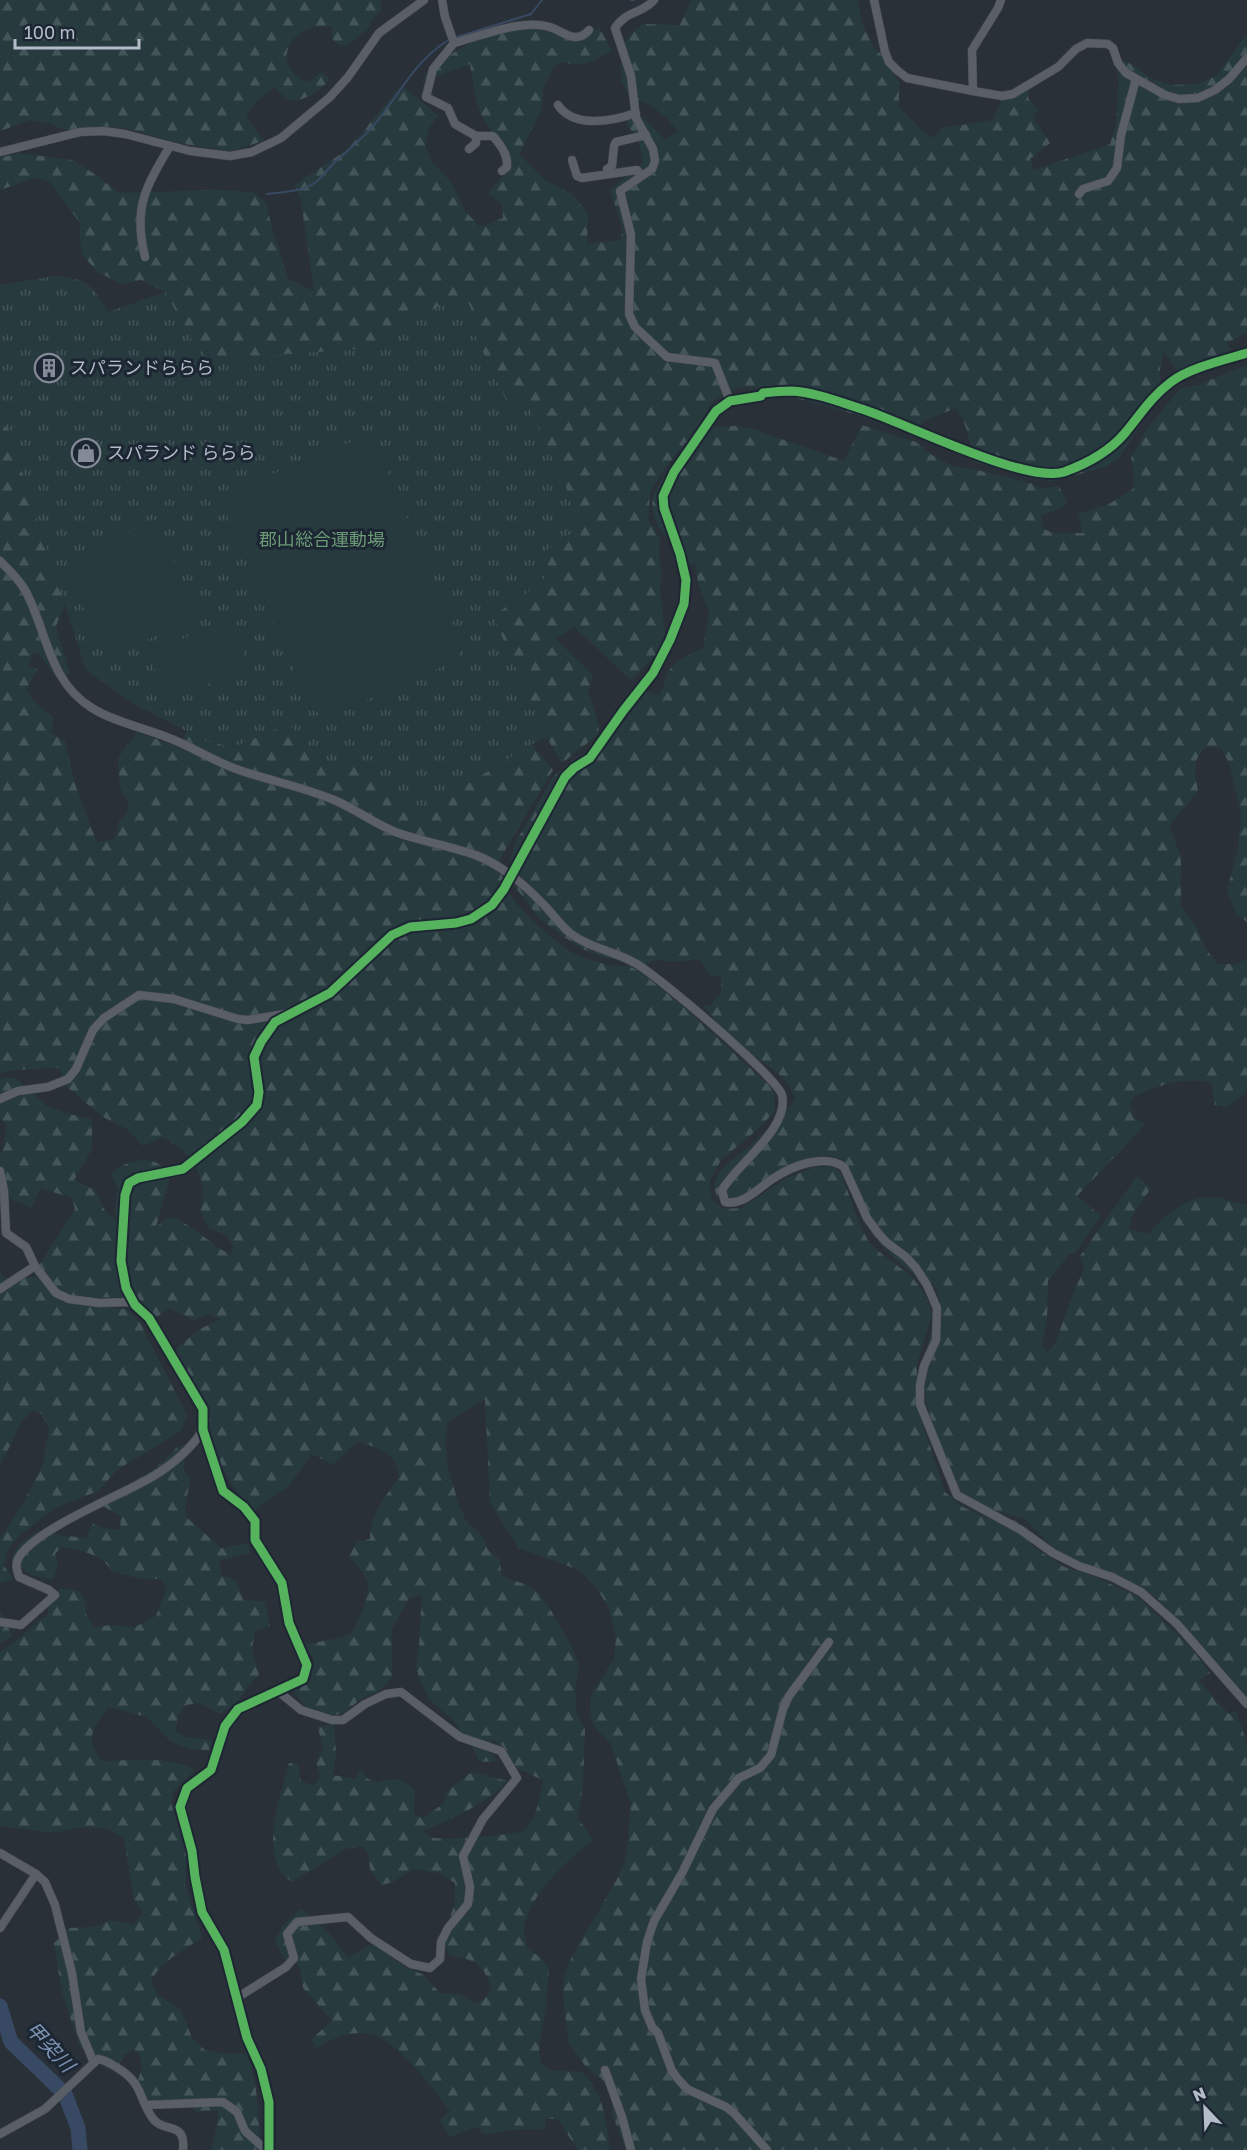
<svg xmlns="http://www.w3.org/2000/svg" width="1247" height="2150" viewBox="0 0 1247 2150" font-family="'Golos Text','Noto Sans JP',sans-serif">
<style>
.forest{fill:url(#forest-firs)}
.park{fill:url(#park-tufts)}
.pitch{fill:#273a3e}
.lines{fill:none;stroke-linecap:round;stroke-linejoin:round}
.stream{stroke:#384963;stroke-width:2}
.river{stroke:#384963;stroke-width:15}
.minor-casing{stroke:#484c53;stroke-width:9}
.minor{stroke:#5a5e66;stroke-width:8}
.cycleway-casing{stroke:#1d2633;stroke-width:13}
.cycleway{stroke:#56b35d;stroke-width:9}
.labels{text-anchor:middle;stroke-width:6;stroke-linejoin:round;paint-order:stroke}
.poi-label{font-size:18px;fill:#b4bcc9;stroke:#1d2633;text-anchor:start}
.park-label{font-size:18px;fill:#6b9a76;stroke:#1d2633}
.water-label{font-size:20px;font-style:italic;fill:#7c92b1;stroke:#1d2633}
</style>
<defs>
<pattern id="forest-firs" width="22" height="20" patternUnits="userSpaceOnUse" patternTransform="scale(1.5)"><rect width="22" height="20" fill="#273a3e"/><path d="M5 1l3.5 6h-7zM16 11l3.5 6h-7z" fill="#445559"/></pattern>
<pattern id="park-tufts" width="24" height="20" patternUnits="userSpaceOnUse" patternTransform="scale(1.5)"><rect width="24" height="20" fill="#273a3e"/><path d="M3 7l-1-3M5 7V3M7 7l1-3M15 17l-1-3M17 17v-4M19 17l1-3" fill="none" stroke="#445559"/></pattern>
</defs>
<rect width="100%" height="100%" fill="#2a3038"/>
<!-- forest -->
<g class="forest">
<path d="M0 0H380L382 9 372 19 369 28 347 46 338 44 332 39V26C323 26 312 26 304 31 279 45 282 72 307 82L322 72 330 79C321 90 300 106 286 98 282 95 278 90 274 87L254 104 246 117 264 141 230 151 178 143 125 128 100 126 66 130 50 124 30 120 0 131Z"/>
<path d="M691 0H858L862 23 872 45 885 58 899 82V107L920 129 933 138 942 128 993 120 1005 93 1023 83 1039 82 1029 90 1028 98 1038 110 1033 117 1050 143 1030 159 1034 170 1110 144 1116 124 1119 79 1114 55 1136 67 1150 78 1171 85 1199 84 1217 75 1247 34V332L1227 343 1231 351 1177 371 1164 351 1160 368V382L1143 421 1119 458 1105 467 1050 482 973 462C970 442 968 425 956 408L924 421 910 434 861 416 760 388 739 387 713 401 694 432 661 473 650 493 648 520 660 539 659 555 662 573 660 588 665 633 657 654 631 680 574 627 556 639 593 675 588 690 598 722 599 734 562 763 547 738 493 616 549 571 544 552 571 533 546 447 529 407 508 404 467 321 397 327 370 348 358 351 224 359 207 356 196 347 165 292 141 280 121 284 98 272 83 256 80 242V223L50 182 35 178 0 190V158L18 153 72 160 98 176 118 193 217 190 252 192 266 202C271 229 281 253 288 279L314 291 301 201 295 185 348 149 402 85 438 116 429 128 425 146 432 162 451 182 465 211 480 227 503 218 502 204 488 194 512 164 481 115 475 95 470 64 422 82 430 67 473 41 506 25 531 19 555 26 569 33 600 29 612 51C592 61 584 68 562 62L554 66 543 88 542 108 519 154 545 180 572 194 588 213 587 244 620 240 623 230 610 190 643 163 638 139 627 125V109L637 111 665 140 678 131C667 117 649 100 631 99L621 81 622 47 631 34 643 24 680 25Z"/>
<path d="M1247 365V922L1237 915 1227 891 1238 848 1241 814 1229 763 1221 748 1205 747C1191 763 1195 771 1198 791L1169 826 1181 856V905L1197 928 1205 948 1218 964H1235L1247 959V1088L1245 1094 1227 1107 1215 1105 1211 1082C1180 1078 1161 1084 1133 1097L1130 1105 1134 1117 1146 1124 1077 1196 1101 1216 1075 1253 1069 1254 1048 1281 1047 1321 1042 1345 1047 1352 1055 1344 1074 1291 1084 1270 1080 1256 1137 1176 1151 1188 1132 1216 1129 1229 1148 1234C1163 1217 1186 1196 1210 1197 1223 1197 1235 1204 1247 1204V1709L1219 1679 1195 1640 1158 1599 1139 1586 1115 1575 1072 1566 1025 1519 981 1506 949 1487 942 1465 938 1437 929 1413 924 1389 926 1354 930 1335 942 1319C941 1308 940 1292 933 1283 929 1279 921 1278 916 1275 897 1263 879 1244 867 1226L848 1165C815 1135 774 1187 745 1201 739 1204 729 1202 722 1202 698 1178 738 1157 753 1143 765 1131 778 1118 790 1106L795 1099C783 1066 759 1064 735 1042 724 1031 714 1019 704 1007L712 1005 716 997 721 995V975L710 977 700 959 674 962 655 960 646 964 605 958 585 950 564 937 540 919 516 888 509 868 514 845 553 777 573 760 589 750 600 738 618 729 632 712 643 690 659 695C663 688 665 681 668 673 673 661 692 653 703 648L709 612 698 583 695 563 687 566C682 551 668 542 660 529 655 521 651 507 653 498 657 480 693 439 705 421L711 427 735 426 753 429 844 461 862 425 916 442 932 455 952 466 969 468 1030 483 1042 489 1059 486 1067 502 1063 507 1041 516 1044 529 1053 533H1083L1078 514 1109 504 1133 489 1134 473 1131 458 1147 429 1180 389 1198 385Z"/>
<path d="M0 424 8 427 65 604 56 626 70 674 56 677 38 653H33L29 666 37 669 27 689 33 701 54 718 51 733 65 741 75 784 97 843 115 838 119 821 126 814 129 803 120 788 118 758 137 732 181 748 186 731 206 741 233 747 288 724 299 734 315 759 334 766H354L412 807H438L462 787 532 744 553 770 501 857C499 868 504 886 511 896 521 912 558 945 575 954 584 958 596 962 606 964 622 968 628 962 644 975 689 1009 729 1049 771 1087L774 1094 775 1111 758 1129 721 1160 709 1182 712 1200 725 1209 741 1208 787 1178 815 1167H835L841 1173 861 1228 869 1242 883 1255 911 1276 925 1294 932 1313 917 1364V1407L945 1492 961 1506 982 1516 1014 1520 1032 1532 1031 1545 1062 1566 1095 1577 1137 1596 1192 1649 1210 1673 1199 1680 1217 1702 1229 1714 1236 1711 1247 1743V2150H626L613 2116 610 2090 601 2078 586 2067 569 2043 563 1997 564 1975 571 1958 616 1881 624 1864 627 1850 631 1804 611 1744 594 1726 590 1715 591 1695 614 1659 616 1638 609 1608 596 1587 579 1570 519 1548 490 1503 485 1399 448 1422 445 1441 448 1467 458 1502 466 1521 482 1536 488 1549 500 1560 501 1574 508 1579 525 1584 538 1593 549 1607 572 1647 579 1666 575 1690 577 1715 585 1729 583 1786 578 1818 593 1840C568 1859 528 1896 524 1929 524 1935 526 1942 527 1948L541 1958 549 1968 546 2007 539 2047 541 2063 549 2070 582 2072C604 2093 606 2120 610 2150H579C570 2141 566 2129 557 2119H545V2129L511 2130 485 2135 476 2127 449 2137 440 2120 450 2111C433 2088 404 2050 379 2037 359 2027 333 2037 316 2048L311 2040 332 2020 303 1988 300 1969 294 1955 285 1960 275 1941 282 1927 301 1909 329 1933 348 1957 374 1943 405 1967 422 1974 440 1993 460 1994 475 2004 483 2000 492 1990C483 1963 476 1960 449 1955L442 1936 455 1904V1883L439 1873 413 1869 393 1882 381 1885 370 1869 368 1855 363 1846 345 1849 292 1882C256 1858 281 1796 289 1763H298L301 1781 314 1786 320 1776 316 1762 323 1749 318 1727 334 1724 336 1753 333 1775 356 1779 360 1769 368 1779 378 1783C393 1776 404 1779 415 1791L414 1814 423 1818 443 1804 447 1791 472 1772 508 1781C484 1805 454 1818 423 1831 426 1834 431 1837 435 1838 445 1840 515 1835 523 1831 537 1822 540 1795 543 1780L511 1766 504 1747 492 1739 488 1752 499 1761 479 1762 473 1747 464 1739 456 1723 429 1699 420 1681 416 1666 419 1647 422 1595 409 1598 392 1629V1677L380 1691 361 1699 342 1714 323 1716 307 1708 292 1690 311 1679 314 1658 303 1645C320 1641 336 1640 352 1633 358 1621 370 1597 368 1584 366 1574 356 1564 349 1557L357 1542 370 1539C370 1514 386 1496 399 1477 396 1452 379 1449 358 1441L333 1465 312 1454 288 1487 254 1510C223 1483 218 1454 204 1418 195 1395 185 1372 176 1349L200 1329 221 1319 209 1314 194 1320 169 1308 154 1320 141 1303 121 1297 80 1298 61 1294 38 1267 75 1209 72 1198 40 1188 32 1208 0 1194V1153L2 1154 7 1126 0 1117V1080L4 1078H16L48 1107 73 1115 92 1119V1149L74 1180 95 1190 105 1211 116 1221 115 1208 118 1189 111 1174C121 1162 150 1154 162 1167 165 1170 167 1177 169 1181L156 1227 169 1217C189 1221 211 1245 231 1255L233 1246 226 1235 208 1228 200 1210C211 1179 190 1150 162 1137L143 1146 127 1129 103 1117 68 1088 59 1068 13 1070 0 1073Z"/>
<polygon points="0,1273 5,1278 37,1277 51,1291 68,1303 126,1309 139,1321 187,1415 181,1431 117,1470 98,1491 55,1508 19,1536 8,1549 4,1566 13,1579 0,1583 0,1539 24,1502 43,1463 49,1430 42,1414 34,1410 22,1421 0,1466"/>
<path d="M185 1445 184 1471 191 1478 185 1504 186 1517 221 1548 248 1543 250 1553 219 1561 221 1575 237 1581 243 1600 265 1601 270 1626 255 1631 252 1649 259 1675 249 1685 240 1699 221 1714 200 1703 186 1705 179 1714 175 1731 186 1737 212 1740 209 1750 189 1749 170 1741 147 1717 109 1707C92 1729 85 1735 101 1761 132 1761 167 1755 195 1770L174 1791 171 1803 187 1857 185 1884 202 1938C184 1950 159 1962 151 1982L158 1995 181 2010 192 2038 205 2050 227 2054 246 2053C260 2085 257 2116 261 2150H211L218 2120V2110L196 2112 188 2101 142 2103 135 2091 142 2066 139 2053 134 2050 124 2055 115 2072 107 2069 80 2047 62 1993 54 1943 70 1928 94 1927 111 1920 133 1924 143 1914 134 1899 124 1839 108 1829 80 1827 56 1833 0 1826V1652C18 1642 30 1626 48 1615V1601C61 1586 61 1586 80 1592L85 1601 86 1614 94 1627 111 1625 135 1627 156 1616 166 1590 162 1579H141L113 1572C101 1554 82 1550 61 1547L55 1554 58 1565 53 1579C36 1580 25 1571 12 1561 12 1547 28 1538 39 1530L59 1535 85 1538 93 1524 104 1528 120 1530 121 1516 93 1501C127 1485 152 1476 177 1447Z"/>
<polygon points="0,1611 12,1636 0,1643"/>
</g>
<!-- park -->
<path class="park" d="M56 276C88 279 92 284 108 312L165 292 196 347 207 356 224 359 370 348 397 327 455 298 468 303 474 312 468 321 508 404 529 407 577 511 578 525 571 533 544 552 549 571 541 583 493 616 547 738 532 744 462 787 438 807H412L354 766H334L315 759 299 734 288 724 233 747 206 741 134 704 86 670 8 428 0 424V285Z"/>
<!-- pitch -->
<g class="pitch">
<polygon points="363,437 375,443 462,644 457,660 328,717 310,709 224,508 231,491"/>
<polygon points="155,521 199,618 106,657 66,569 69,557"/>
<polygon points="228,619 249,666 169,701 148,654"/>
</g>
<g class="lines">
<!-- stream -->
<g class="stream">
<polyline points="631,0 634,0"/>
<polyline points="457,37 531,14 542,0"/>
<path d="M267 194C283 192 302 192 316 182 323 177 328 168 335 162 348 149 363 139 375 124 399 95 414 62 447 41"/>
</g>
<!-- river -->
<polyline class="river" points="0,2006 11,2042 65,2094 78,2128 80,2150"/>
<!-- minor casing -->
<g class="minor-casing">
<g id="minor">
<path d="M442 0 445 17 454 43 433 69 426 97 448 108 455 124 476 136H493C501 146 508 154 507 167L502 171"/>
<path d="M654 0C641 15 628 9 615 28L631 76 636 118 653 149 655 161 652 169 620 191 631 235 629 314 635 327 667 357 715 363 730 401"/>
<polyline points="874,0 885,52 889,62 897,70 907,78 973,91 1002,96 1013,94 1058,67 1076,49 1087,43 1108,44 1113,48 1118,63 1126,73 1165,95 1179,99 1198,98 1215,90 1229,79 1247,58"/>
<path d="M454 43C481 36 528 16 555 29 567 35 578 43 589 30"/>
<polyline points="973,91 972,50 998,8 1001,0"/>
<path d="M558 105C574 129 613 121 636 113"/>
<polyline points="469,149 476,143 476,136"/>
<polyline points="0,152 80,132 103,131 125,134 190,151 230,156 252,152 281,138 330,97 348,77 379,33 424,0"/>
<polyline points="572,160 577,176 582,178 637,170 641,176"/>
<polyline points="607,169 612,166 614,146 616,142 646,135"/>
<polyline points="1079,194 1083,189 1108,181 1117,168 1121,135 1136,79"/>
<path d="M145 257C133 208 145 188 170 146"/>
<path d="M0 561C9 570 19 579 25 590 47 630 48 681 92 708 114 722 145 728 169 738 193 747 215 762 239 770 271 781 303 787 334 800 356 809 376 825 398 833 424 842 452 846 478 856 502 866 526 886 544 905 553 914 560 925 570 933 589 948 614 951 635 963 656 974 778 1078 782 1095 790 1128 737 1164 722 1190L725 1202C744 1206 759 1187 774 1178 792 1166 825 1153 844 1167L867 1218 878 1233 886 1242 906 1257 916 1268 927 1285 937 1308 936 1340 924 1366 920 1385V1404L957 1495 1021 1530 1053 1553 1079 1566 1112 1577 1141 1592 1177 1624 1247 1704"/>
<polyline points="0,1099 18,1091 48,1087 68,1079 76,1069 93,1030 104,1018 139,995 174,999 238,1019 248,1020 285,1014"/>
<polyline points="0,1171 4,1191 6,1233 26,1247 35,1266 56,1293 69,1299 100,1303 127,1302 135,1305"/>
<polyline points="0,1289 35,1266"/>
<path d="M0 1622 21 1625 55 1595 49 1590 19 1577C17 1570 15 1565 18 1559 32 1530 122 1495 152 1477 172 1465 190 1450 203 1430"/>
<polyline points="0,1853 36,1874 45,1882 55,1905 72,1973 81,2032 94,2063"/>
<polyline points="0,1928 36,1874"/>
<polyline points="235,1999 286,1967 294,1958 287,1934 297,1922 348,1917 371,1938 411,1964 430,1968 440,1959 441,1942 448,1928 468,1904 470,1887 463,1856 483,1819 517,1778 501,1751 460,1737 401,1692 386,1694 365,1704 343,1720 332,1720 301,1710 279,1692"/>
<polyline points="605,2070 622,2117 631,2150"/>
<polyline points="146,2105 223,2102 237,2112 245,2131 266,2150"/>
<path d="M0 2134 45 2109 98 2059C105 2060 110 2063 116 2067 145 2084 137 2098 154 2120 165 2133 186 2121 183 2150"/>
<path d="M269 2150V2102L261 2069 247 2038 224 1950 202 1912 195 1877 192 1851 180 1807 187 1788 211 1770 225 1726 238 1709 303 1679 307 1665 289 1623 282 1583 255 1540V1521L244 1507 223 1491 203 1430V1409L149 1318 135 1305 126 1288 121 1261 125 1195 129 1183 138 1178 183 1169 242 1122 257 1105 259 1092 254 1057 261 1042 275 1022 330 993 392 935 410 927 456 923 471 919 492 905 504 889 565 777 574 768 590 758 623 711 653 673 670 640 684 604 686 580 680 554 664 508 663 496 674 472 716 411 730 401 761 396 763 393C772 392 782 391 791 391 814 392 840 402 862 409 905 423 1026 484 1064 472 1086 464 1110 451 1125 433 1140 415 1152 396 1171 382 1189 368 1224 360 1247 353"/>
<polyline points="767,2150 734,2113 726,2107 687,2089 678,2079 672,2071 658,2033 652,2027 645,2010 641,1979 647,1942 654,1921 682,1873 713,1809 739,1778 760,1768 771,1755 783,1709 789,1696 829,1642"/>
</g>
</g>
<!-- minor -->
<use href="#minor" class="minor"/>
<!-- cycleway casing -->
<g class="cycleway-casing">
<path id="cycleway" d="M269 2150V2102L261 2069 247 2038 224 1950 202 1912 195 1877 192 1851 180 1807 187 1788 211 1770 225 1726 238 1709 303 1679 307 1665 289 1623 282 1583 255 1540V1521L244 1507 223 1491 203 1430V1409L149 1318 135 1305 126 1288 121 1261 125 1195 129 1183 138 1178 183 1169 242 1122 257 1105 259 1092 254 1057 261 1042 275 1022 330 993 392 935 410 927 456 923 471 919 492 905 504 889 565 777 574 768 590 758 623 711 653 673 670 640 684 604 686 580 680 554 664 508 663 496 674 472 716 411 730 401 761 396 763 393C772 392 782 391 791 391 814 392 840 402 862 409 905 423 1026 484 1064 472 1086 464 1110 451 1125 433 1140 415 1152 396 1171 382 1189 368 1224 360 1247 353"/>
</g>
<!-- cycleway -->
<use href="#cycleway" class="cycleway"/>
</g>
<!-- icons -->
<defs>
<g id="building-ring" transform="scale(1.5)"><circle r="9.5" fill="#1d2633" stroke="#848b96" stroke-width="1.5"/><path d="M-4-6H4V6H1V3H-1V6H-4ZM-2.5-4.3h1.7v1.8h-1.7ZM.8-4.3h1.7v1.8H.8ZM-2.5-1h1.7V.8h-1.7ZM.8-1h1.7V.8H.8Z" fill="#848b96"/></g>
<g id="shop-ring" transform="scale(1.5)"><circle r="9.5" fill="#1d2633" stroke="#848b96" stroke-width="1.5"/><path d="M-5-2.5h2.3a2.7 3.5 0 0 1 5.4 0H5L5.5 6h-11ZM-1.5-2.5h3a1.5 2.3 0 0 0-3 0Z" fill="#848b96"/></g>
</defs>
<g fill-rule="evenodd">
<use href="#building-ring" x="49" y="368"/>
<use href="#shop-ring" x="86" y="453"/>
</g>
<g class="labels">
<!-- poi labels -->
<g class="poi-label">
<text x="70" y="374">スパランドららら</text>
<text x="107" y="459">スパランド ららら</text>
</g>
<!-- park labels -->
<g class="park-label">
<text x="322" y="546">郡山総合運動場</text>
</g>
<!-- water labels -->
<g class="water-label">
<text transform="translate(50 2047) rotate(47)" y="7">甲突川</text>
</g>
</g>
<!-- north arrow -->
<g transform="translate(1205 2108) rotate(337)" stroke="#1d2633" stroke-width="4.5" paint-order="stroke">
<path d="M0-4.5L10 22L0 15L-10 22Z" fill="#b4bcc9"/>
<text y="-9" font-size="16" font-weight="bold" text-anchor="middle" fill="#b4bcc9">N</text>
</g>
<!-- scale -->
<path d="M15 39v9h124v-9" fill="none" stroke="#b4bcc9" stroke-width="3"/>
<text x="24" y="39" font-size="18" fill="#b4bcc9" stroke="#1d2633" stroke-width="4.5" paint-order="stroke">100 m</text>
</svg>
